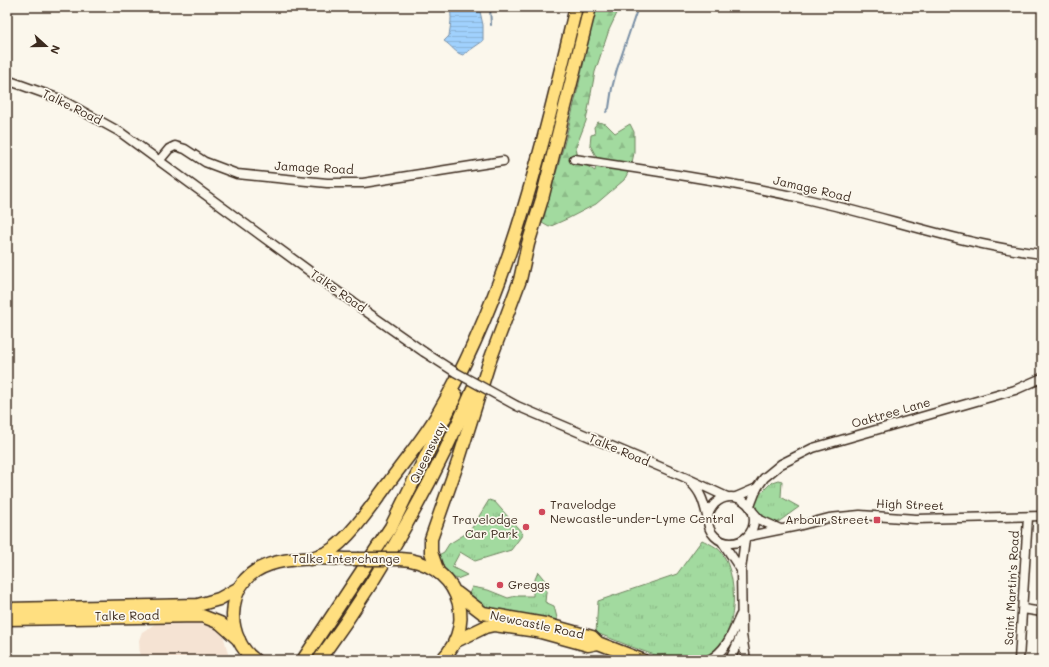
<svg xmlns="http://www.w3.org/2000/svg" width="1049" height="667" viewBox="0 0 1049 667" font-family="Mali,sans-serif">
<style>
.built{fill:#f5e3d3}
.grass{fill:url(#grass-tufts);stroke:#6e825e}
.forest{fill:url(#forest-firs);stroke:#6e825e}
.water{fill:url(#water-rules);stroke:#788ea4}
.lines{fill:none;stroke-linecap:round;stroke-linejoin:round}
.stream{stroke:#788ea4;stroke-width:2}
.minor-casing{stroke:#3b2a1e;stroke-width:11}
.highway-casing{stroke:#3b2a1e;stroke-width:15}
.minor{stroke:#fbf7ec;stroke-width:8}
.highway{stroke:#ffdf80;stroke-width:12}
.minor-bridge-casing{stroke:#3b2a1e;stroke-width:11;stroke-linecap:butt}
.highway-bridge-casing{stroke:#3b2a1e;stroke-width:15;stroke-linecap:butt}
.minor-bridge{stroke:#fbf7ec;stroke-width:8}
.highway-bridge{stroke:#ffdf80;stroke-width:12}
.poi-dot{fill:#d1495b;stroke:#fbf7ec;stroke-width:1.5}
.labels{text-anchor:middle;stroke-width:3.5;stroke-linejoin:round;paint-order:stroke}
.street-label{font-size:12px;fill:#3b2a1e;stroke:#fbf7ec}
.poi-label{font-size:12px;fill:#3b2a1e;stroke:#fbf7ec;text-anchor:start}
</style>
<defs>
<pattern id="grass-tufts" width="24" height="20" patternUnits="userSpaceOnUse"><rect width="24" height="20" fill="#a2da9f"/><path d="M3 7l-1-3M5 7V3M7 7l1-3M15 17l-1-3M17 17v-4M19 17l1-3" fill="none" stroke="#8cbb88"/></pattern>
<pattern id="forest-firs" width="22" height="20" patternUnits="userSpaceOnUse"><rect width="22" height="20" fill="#a2da9f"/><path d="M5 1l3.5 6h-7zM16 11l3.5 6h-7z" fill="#8cbb88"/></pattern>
<pattern id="water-rules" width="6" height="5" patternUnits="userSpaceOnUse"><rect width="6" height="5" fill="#a0d1fd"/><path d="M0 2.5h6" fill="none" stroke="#8bb4d8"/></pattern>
</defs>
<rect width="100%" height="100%" fill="#fbf7ec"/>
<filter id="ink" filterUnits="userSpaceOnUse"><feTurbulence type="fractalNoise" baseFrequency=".025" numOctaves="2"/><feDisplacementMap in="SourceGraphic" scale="8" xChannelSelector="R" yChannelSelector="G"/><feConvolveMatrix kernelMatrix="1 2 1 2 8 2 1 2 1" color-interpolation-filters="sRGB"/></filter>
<g filter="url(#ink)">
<!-- built -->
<polygon class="built" points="175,621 202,622 216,628 220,631 224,638 228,654 234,655 240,660 140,660 139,640 142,632 155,624"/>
<!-- grass -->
<g class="grass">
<polygon points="778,480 782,481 781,497 799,507 774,525 756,509 755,499 772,482"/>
<path d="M489 500 495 502 523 534 511 550 475 561 460 552 452 567 467 575 457 579C445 575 440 567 435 557L444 552 449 544 470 531Z"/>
<path d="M702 540C708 543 718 547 722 553 741 581 738 648 701 659 669 667 626 643 596 633L598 601 677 574Z"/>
<polygon points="538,572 547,583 545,602 554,606 558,622 497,613 480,606 468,596 472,587 488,590 508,598 516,596 533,596 533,584"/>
</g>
<!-- forest -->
<path class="forest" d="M596 7H622L619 9 609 30 595 72 586 121 576 147 577 153 581 162 595 171 597 158 590 145 591 135 595 134 594 127 598 122 606 124 615 133 630 124 634 132V153L631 167 624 180 596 204 569 218 549 227 542 223 541 219C566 150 580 78 596 7Z"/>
<!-- water -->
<path class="water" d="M449 7H479L483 25V41L463 55C455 53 452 46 444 41L449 36C450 27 453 16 449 7Z"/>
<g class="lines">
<!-- stream -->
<g class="stream">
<polyline points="490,7 491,25"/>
<polyline points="606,112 609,108 612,88 617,69 638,7"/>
</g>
<!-- minor casing -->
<g class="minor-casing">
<g id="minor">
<polyline points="7,80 60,99 120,132 327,284 424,352"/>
<path d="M574 159C653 171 732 182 810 200 887 217 963 245 1042 254"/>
<polyline points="159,161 169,149 175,146 185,149 205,162 237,174 327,183 363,183 503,161"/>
<polyline points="517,406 684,477 727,497"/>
<path d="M691 483C701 492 704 503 707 516"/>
<circle cx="731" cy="520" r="23"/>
<polyline points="736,497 757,488"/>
<polyline points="750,506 757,488 764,478 781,464 813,448 1015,390 1042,378"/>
<polyline points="753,512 760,520 780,529"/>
<polyline points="749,536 798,526 829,518 860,515 916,519 1042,516"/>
<polyline points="745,539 741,570 742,635 746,660"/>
<polyline points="723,543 741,570"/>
<polyline points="1023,609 1042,612"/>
<path d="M709 660C727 650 732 634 740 616"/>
<polyline points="730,660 741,635"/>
<polyline points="1019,660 1028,517"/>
</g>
</g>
<!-- highway casing -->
<g class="highway-casing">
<g id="highway">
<path d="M310 559C316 556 322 555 328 552 349 540 375 501 390 481 405 460 423 439 436 417 510 291 542 147 576 7"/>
<path d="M400 559C454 561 481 619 442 660"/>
<polyline points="438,572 431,552 431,539 458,462 489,363 520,280 528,244 542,199 590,7"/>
<polyline points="457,593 483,613 545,624 592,637 598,643 642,660"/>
<polyline points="7,609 198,605 219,599 239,588"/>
<polyline points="7,619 202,616 220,623 239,640"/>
<polyline points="456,641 485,627 494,625 537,631 588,645 598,643"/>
<path d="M255 660C241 650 233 632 233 615 235 548 311 559 358 559"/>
<polyline points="303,660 391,527 456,395"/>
<path d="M319 660C381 575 434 482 475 385"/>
</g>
</g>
<!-- minor -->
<use href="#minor" class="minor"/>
<!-- highway -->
<use href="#highway" class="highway"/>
<!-- minor-bridge casing -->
<g class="minor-bridge-casing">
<polyline id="minor-bridge" points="424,352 455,372 517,406"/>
</g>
<!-- highway-bridge casing -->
<g class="highway-bridge-casing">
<polyline id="highway-bridge" points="358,559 400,559"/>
</g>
<!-- minor-bridge -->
<use href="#minor-bridge" class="minor-bridge"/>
<!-- highway-bridge -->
<use href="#highway-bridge" class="highway-bridge"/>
</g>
</g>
<!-- markers -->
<g class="poi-dot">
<circle cx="542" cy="512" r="4"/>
<rect x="873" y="516" width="8" height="8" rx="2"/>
<circle cx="526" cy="527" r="4"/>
<circle cx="500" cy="585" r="4"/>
</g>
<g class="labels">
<!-- street labels -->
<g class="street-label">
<text transform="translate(72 107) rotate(26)" y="4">Talke Road</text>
<text transform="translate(314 168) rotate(3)" y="4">Jamage Road</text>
<text transform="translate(812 189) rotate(13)" y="4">Jamage Road</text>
<text transform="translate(338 291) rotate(35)" y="4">Talke Road</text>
<text transform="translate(891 413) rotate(-16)" y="4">Oaktree Lane</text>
<text transform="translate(619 450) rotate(23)" y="4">Talke Road</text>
<text transform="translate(428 453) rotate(-64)" y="4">Queensway</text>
<text transform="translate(910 505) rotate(2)" y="4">High Street</text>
<text x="346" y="563">Talke Interchange</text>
<text transform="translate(1012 588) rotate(-87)" y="4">Saint Martin's Road</text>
<text transform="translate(127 616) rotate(-1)" y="4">Talke Road</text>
<text transform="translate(537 625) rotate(12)" y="4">Newcastle Road</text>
</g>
<!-- poi labels -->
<g class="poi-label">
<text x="550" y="509">Travelodge<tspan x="550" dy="14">Newcastle-under-Lyme Central</tspan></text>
<text x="518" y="524" text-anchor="end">Travelodge<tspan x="518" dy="14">Car Park</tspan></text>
<text x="869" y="524" text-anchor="end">Arbour Street</text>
<text x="508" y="589">Greggs</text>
</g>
</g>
<!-- margin -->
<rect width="1049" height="667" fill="none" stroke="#fbf7ec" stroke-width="24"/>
<rect x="12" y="12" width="1025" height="643" fill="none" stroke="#3b2a1e" stroke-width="1.5" filter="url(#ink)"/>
<!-- north arrow -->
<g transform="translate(46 46) rotate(111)" stroke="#fbf7ec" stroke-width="3" paint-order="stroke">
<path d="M0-3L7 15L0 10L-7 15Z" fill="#3b2a1e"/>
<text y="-6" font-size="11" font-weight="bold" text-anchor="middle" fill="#3b2a1e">N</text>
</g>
</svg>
